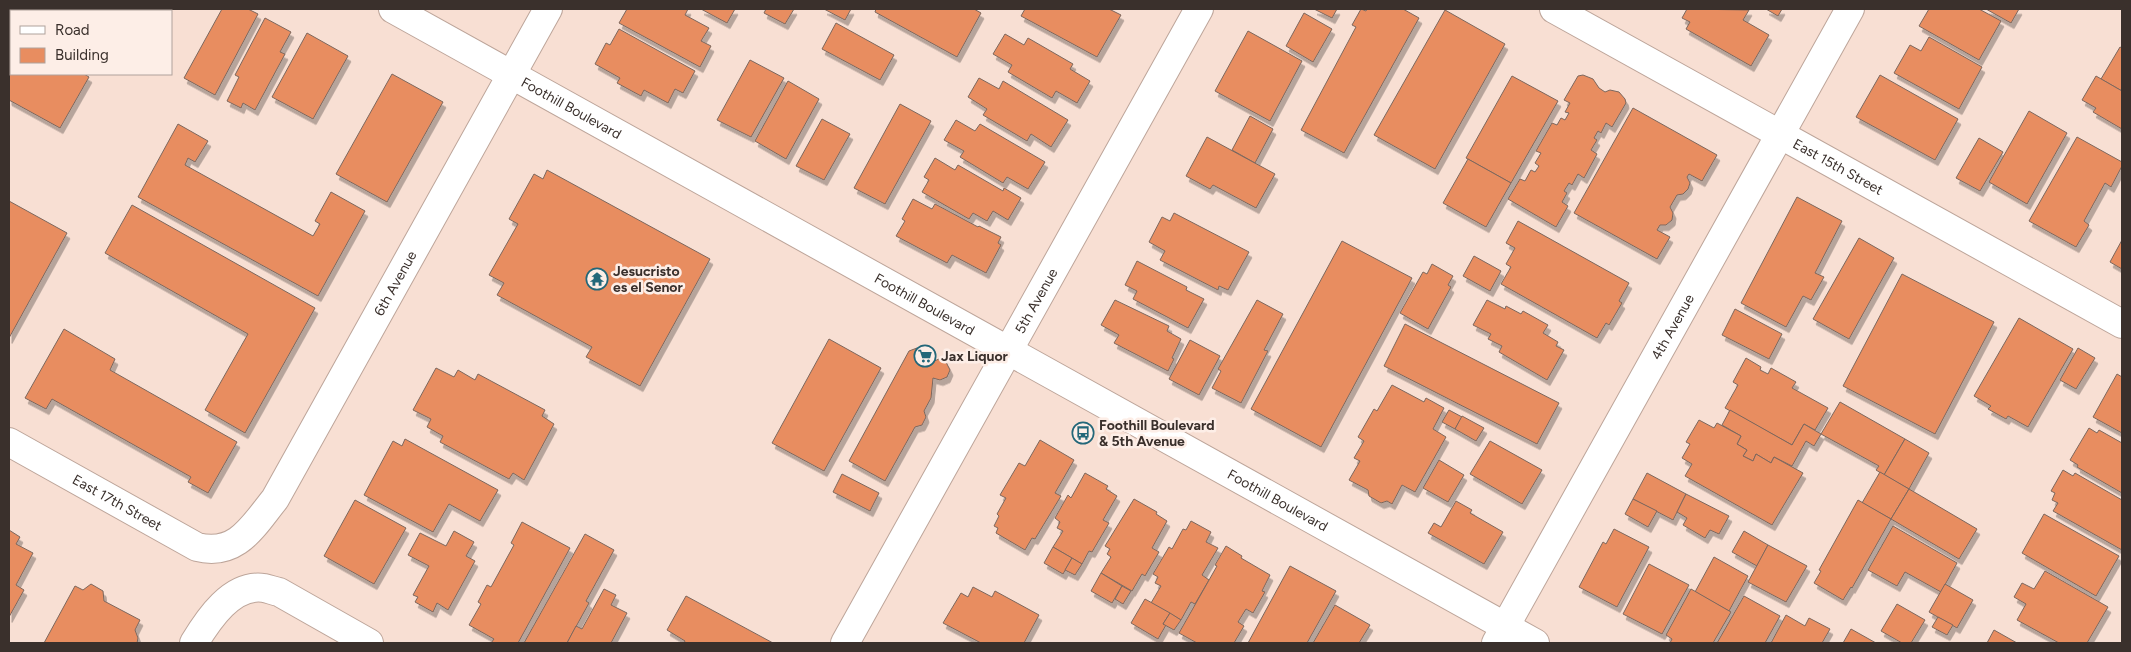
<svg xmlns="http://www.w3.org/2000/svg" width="2131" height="652" viewBox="0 0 2131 652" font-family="Figtree,sans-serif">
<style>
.building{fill:#e88d60;stroke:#7c675d;filter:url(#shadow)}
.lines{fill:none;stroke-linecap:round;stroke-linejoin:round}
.minor-casing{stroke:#bda59a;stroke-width:30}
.major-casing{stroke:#bda59a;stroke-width:30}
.minor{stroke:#fff;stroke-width:28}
.major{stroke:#fff;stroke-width:28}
.labels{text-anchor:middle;stroke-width:5;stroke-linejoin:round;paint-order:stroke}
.street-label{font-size:14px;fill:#3a302c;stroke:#fdeee7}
.poi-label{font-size:14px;font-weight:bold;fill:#3a302c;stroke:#fdeee7;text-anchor:start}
</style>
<defs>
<filter id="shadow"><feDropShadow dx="3" dy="5.5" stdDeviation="0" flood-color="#0004"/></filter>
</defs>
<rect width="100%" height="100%" fill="#f8dfd3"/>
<!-- building -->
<g class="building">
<polygon points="95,9 129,9 127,11 100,11"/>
<polygon points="222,9 248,9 258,14 215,95 184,78"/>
<polygon points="627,9 688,9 685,15 709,28 701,41 711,46 700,67 619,23"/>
<polygon points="701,9 735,9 727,23"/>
<polygon points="766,9 794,9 785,24 764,13"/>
<polygon points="824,9 851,9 845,20"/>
<polygon points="876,9 974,9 981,13 957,57 875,12"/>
<polygon points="1025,9 1109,9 1121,15 1097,57 1021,16"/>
<polygon points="1314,9 1337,9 1332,18"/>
<polygon points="1361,9 1366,11 1367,9 1403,9 1419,18 1344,153 1301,130 1356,27 1352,25"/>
<polygon points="1687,9 1749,10 1743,20 1769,35 1751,66 1686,29 1690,22 1682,18"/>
<polygon points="1766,9 1782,9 1778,16"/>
<polygon points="1929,9 1979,9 2001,21 1979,60 1919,26"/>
<polygon points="1986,9 2019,9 2011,23"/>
<polygon points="1445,10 1505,44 1435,169 1374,135"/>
<polygon points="1304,13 1332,29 1313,62 1286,46"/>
<polygon points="265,18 291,32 280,52 285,54 255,110 243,103 241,108 227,101 239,77 235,75"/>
<polygon points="836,23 894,55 880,80 822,49"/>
<polygon points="619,29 695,71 683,93 675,89 668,103 644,90 641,96 617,83 620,78 595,64 606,43 610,45"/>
<polygon points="1248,31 1302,61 1270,121 1215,91"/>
<polygon points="9,32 11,34 11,74 84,74 89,77 60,128 9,100"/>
<polygon points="307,33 348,56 313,119 272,97"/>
<polygon points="1005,34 1024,45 1028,38 1073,64 1070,69 1090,81 1077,103 1056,91 1052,98 1008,72 1012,65 993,54"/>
<polygon points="1929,37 1982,67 1959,109 1894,73 1910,45 1921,51"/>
<polygon points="2120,47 2122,48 2122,91 2101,79"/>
<polygon points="750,60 784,78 751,137 717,120"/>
<polygon points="392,74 443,102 387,202 336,174"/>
<polygon points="1583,75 1593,79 1599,88 1605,92 1610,90 1619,92 1625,99 1626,103 1612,127 1606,123 1601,133 1598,131 1594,138 1597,140 1591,150 1597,154 1584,178 1578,174 1572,185 1569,183 1564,191 1567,193 1562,202 1568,206 1556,227 1508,199 1520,179 1525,181 1531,170 1535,172 1539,166 1535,163 1541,153 1536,151 1552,123 1557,125 1561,118 1565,120 1569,113 1565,112 1570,103 1564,100 1578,76"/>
<polygon points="1880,75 1958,119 1935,160 1856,117"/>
<polygon points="1512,76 1558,101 1511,183 1466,158"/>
<polygon points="2096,76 2122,91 2122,129 2093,112 2096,108 2082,100"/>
<polygon points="979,78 999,89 1003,81 1068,120 1051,147 1031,134 1027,141 983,115 987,109 968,97"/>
<polygon points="788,81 819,99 786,159 755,141"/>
<polygon points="900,104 931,121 885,204 854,188"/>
<polygon points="1633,108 1717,155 1702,181 1689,174 1687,177 1690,183 1688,189 1683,194 1677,195 1670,207 1673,213 1672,220 1666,225 1660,225 1657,230 1670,237 1657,259 1574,213"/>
<polygon points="2029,111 2067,133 2027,204 1989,182"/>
<polygon points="1250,116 1273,129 1255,163 1232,150"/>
<polygon points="822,119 850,134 824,180 796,166"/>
<polygon points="956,120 975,131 980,124 1045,162 1028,189 1007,177 1003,183 960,157 964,151 944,140"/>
<polygon points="178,124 208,141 195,162 188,158 185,165 313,236 320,224 315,221 331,192 365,211 318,296 138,197"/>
<polygon points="1207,137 1275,174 1256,208 1213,185 1210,189 1186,176"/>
<polygon points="2077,137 2122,162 2122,166 2111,187 2105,183 2084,221 2089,225 2076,247 2029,221"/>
<polygon points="1979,138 2003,152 1980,191 1956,178"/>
<polygon points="935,158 955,170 958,165 1003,191 1004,188 1021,198 1008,220 993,211 987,221 973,213 969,219 922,192 929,180 924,177"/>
<polygon points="1468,159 1511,183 1486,227 1443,203"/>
<polygon points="547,170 710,259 640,386 586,357 592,347 497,295 504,283 489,275 518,224 509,219 534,174 543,179"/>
<polygon points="1797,197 1842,221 1815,273 1824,277 1811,300 1803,296 1786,327 1741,303"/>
<polygon points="913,199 932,209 935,204 978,227 979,226 1001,237 998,243 1001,245 986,273 952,255 947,263 896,236 905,221 902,219"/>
<polygon points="9,201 67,233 9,338"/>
<polygon points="132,205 315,308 245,433 205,410 248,334 105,253"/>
<polygon points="1174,213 1249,252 1228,290 1219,286 1218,290 1160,260 1165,251 1149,242 1162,217 1170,221"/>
<polygon points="1518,221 1629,283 1619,301 1622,303 1609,325 1606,323 1597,338 1501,284 1511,267 1506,264 1515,248 1506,243"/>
<polygon points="1859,238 1894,258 1849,339 1813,319"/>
<polygon points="2122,240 2122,269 2110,262"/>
<polygon points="1342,241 1412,278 1321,447 1251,409"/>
<polygon points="1474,256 1501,271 1490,291 1463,276"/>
<polygon points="1137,261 1187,287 1186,290 1204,299 1188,328 1133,299 1137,291 1125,285"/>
<polygon points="1432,264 1453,276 1448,285 1451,287 1428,329 1400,313 1423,272 1427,274"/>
<polygon points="1902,274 1994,322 1935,434 1843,386"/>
<polygon points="1115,300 1169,326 1167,331 1181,339 1172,358 1174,359 1168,371 1114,343 1119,335 1101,325"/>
<polygon points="1257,300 1283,314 1264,350 1268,351 1241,403 1212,388 1221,371 1218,369"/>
<polygon points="1487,300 1505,309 1506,306 1521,314 1523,311 1548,325 1543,333 1558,342 1556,346 1564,350 1547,380 1499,352 1502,346 1488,339 1491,334 1473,325"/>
<polygon points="1735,309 1782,334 1769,359 1722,335"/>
<polygon points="2019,318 2073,349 2028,427 2008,416 2006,419 1988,409 1991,406 1974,396"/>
<polygon points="1405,324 1559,403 1537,444 1384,366"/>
<polygon points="64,329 115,359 110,370 237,442 208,493 188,482 191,477 52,399 46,409 25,398"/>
<polygon points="829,339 881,368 824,471 772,443"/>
<polygon points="1190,340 1220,356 1199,395 1169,379"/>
<polygon points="917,348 925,351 929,360 932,362 939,359 946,362 950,370 947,377 940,380 933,378 931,398 924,411 926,417 922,425 915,427 885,481 849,461 909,351"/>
<polygon points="2078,348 2095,358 2076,389 2060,380"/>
<polygon points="1746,358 1761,367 1760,370 1768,374 1771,368 1796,382 1792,388 1828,408 1815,430 1804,424 1792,445 1725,408 1738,385 1733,382"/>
<polygon points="436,368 454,377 458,370 475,380 478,374 545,410 542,416 554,424 524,480 513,473 509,479 440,442 443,436 427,427 431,419 413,410"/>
<polygon points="2117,374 2122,377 2122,433 2093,417"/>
<polygon points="1392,385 1424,402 1426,398 1444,408 1433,429 1446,437 1415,492 1402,485 1392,504 1387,501 1381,503 1369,496 1368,490 1349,480 1360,461 1354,458 1364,441 1358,437 1374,409 1377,411"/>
<polygon points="1840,402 1905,439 1884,475 1876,470 1879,466 1821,434"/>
<polygon points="1449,410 1462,417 1455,429 1442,422"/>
<polygon points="1730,410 1792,445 1804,424 1821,434 1814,446 1806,441 1792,466 1774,457 1771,463 1756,454 1753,461 1743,456 1747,450 1737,444 1741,436 1722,425"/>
<polygon points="1462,416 1484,428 1476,441 1455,429"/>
<polygon points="1699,420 1714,428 1717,423 1741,436 1737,444 1747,450 1743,456 1753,461 1756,454 1771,463 1774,457 1803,473 1772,525 1685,476 1692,464 1682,458 1690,444 1686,442"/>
<polygon points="2089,428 2097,433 2099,430 2122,443 2122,493 2077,467 2078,465 2070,460"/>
<polygon points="405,439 498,490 480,521 449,504 433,532 364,495 393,441 402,446"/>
<polygon points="1905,439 1929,453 1909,489 1884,475"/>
<polygon points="1040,440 1074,460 1055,493 1061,496 1035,539 1032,538 1025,550 996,533 998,528 994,526 999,516 997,514 1006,498 1000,495 1019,463 1025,466"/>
<polygon points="1490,441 1542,470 1522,504 1470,474"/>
<polygon points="1439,460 1464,475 1448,502 1423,488"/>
<polygon points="2063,470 2073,476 2075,473 2122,500 2122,550 2053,511 2058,503 2052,500 2055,493 2051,491"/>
<polygon points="1880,472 1909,489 1891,519 1862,503"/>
<polygon points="1085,473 1108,486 1106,489 1117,496 1103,520 1109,523 1092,552 1089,551 1082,564 1053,547 1063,531 1057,528 1060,522 1055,518 1068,495 1071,498"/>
<polygon points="1647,473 1686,494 1673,520 1633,499"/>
<polygon points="842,474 879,493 870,511 833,492"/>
<polygon points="1909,489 1977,529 1959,559 1891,519"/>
<polygon points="1686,494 1729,516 1719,534 1710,530 1705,538 1683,525 1687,518 1677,512"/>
<polygon points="1134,499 1157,512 1156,514 1167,521 1152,548 1159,552 1145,576 1142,574 1132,591 1101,573 1111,557 1107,554 1110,549 1105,546"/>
<polygon points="1633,499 1657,511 1648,527 1625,514"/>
<polygon points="355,500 406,528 374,584 324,556"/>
<polygon points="1858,500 1891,519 1852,588 1851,587 1843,600 1814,583 1821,571 1819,570"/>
<polygon points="1456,501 1472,510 1470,513 1503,532 1484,564 1428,533 1434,523 1441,527"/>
<polygon points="2044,514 2119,556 2096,596 2022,553"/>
<polygon points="1191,521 1211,532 1206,542 1218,548 1202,575 1209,580 1195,604 1191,602 1181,620 1151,603 1161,586 1155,583 1158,577 1153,574 1169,547 1172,549 1183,529 1186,530"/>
<polygon points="522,522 570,548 518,643 491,643 494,639 469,625 481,604 478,602 487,585 491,587 514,545 511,543"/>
<polygon points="1893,526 1957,563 1941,592 1905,572 1897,586 1868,570"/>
<polygon points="1614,529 1649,547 1617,607 1579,587 1603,542 1606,544"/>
<polygon points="9,530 20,537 16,544 33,553 16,585 24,590 9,617"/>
<polygon points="454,531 474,542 466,556 475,561 448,610 437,603 433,612 415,602 418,597 413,595 429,566 408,555 420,533 446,546"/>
<polygon points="1744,531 1768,545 1757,566 1732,552"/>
<polygon points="585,534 614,550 586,601 589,603 567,643 524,643"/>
<polygon points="1768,545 1807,566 1786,602 1748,582"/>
<polygon points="1226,546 1242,556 1241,558 1270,575 1262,591 1265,592 1253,613 1246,609 1238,622 1244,626 1234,643 1197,643 1179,633 1217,566 1215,565"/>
<polygon points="1053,547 1072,558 1063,574 1044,563"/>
<polygon points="1714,557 1748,576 1729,611 1695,592"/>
<polygon points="1072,558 1082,564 1075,575 1065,570"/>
<polygon points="1649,564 1689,585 1662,634 1623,614"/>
<polygon points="1290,566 1336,591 1307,643 1248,643"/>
<polygon points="2045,571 2108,607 2087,643 2059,643 2017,620 2026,604 2014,597 2022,583 2034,589"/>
<polygon points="1101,573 1122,586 1112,603 1091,591"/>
<polygon points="91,584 103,591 104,601 140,620 135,630 138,638 137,643 44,643 75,586 83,590"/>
<polygon points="1945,584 1973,600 1957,628 1929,612"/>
<polygon points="1122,586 1131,591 1123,604 1115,599"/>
<polygon points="973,587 992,597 995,591 1039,615 1024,643 981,643 943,623 961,593 968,597"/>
<polygon points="604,589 616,595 611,605 627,613 611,643 567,643 576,626 582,629"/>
<polygon points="1691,589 1731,612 1713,643 1670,643 1672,639 1666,635"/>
<polygon points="686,596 773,643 684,643 685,641 667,630"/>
<polygon points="1744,596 1780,616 1765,643 1717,643"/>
<polygon points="1145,599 1170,613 1163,624 1166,625 1158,639 1131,623"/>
<polygon points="1897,604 1925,620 1911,643 1902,643 1881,631"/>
<polygon points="1335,605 1370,625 1359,643 1313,643"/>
<polygon points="1170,613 1181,620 1174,630 1163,624"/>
<polygon points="1786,615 1805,626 1809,618 1830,629 1822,643 1771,643"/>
<polygon points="1938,617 1953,625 1947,635 1932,627"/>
<polygon points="1851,629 1876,643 1843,643"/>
<polygon points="1994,630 2017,643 1987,643"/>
</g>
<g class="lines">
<!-- minor casing -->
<g class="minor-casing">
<g id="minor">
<path id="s1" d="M9 442 197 547C237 557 253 526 275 499L548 9"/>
<path d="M194 643C208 620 232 583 264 588 269 589 274 591 279 592L369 643"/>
<path id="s2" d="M845 643 1199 9"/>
<path id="s3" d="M1496 643 1850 9"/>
</g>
</g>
<!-- major casing -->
<g class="major-casing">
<g id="major">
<path id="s4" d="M393 9 1535 643"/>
<path id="s5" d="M1554 9 2122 324"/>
</g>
</g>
<!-- minor -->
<use href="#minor" class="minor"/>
<!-- major -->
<use href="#major" class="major"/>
</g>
<!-- icons -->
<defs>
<g id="temple-ring" transform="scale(1.125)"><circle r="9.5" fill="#fdeee7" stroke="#236779" stroke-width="1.5"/><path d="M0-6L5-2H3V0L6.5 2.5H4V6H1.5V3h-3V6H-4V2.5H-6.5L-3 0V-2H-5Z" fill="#236779"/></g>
<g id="supermarket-ring" transform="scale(1.125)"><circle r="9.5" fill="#fdeee7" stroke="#236779" stroke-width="1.5"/><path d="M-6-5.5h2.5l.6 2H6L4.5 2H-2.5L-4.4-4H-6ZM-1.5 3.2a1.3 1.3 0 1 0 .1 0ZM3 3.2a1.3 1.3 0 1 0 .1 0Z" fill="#236779"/></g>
<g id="bus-ring" transform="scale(1.125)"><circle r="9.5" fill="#fdeee7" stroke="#236779" stroke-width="1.5"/><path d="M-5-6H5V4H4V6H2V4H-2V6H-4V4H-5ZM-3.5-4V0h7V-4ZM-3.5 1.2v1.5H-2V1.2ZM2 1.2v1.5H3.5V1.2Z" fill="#236779"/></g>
</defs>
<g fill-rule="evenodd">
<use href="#temple-ring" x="597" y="279"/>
<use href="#supermarket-ring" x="925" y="356"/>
<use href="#bus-ring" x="1083" y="433"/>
</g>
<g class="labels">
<!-- street labels -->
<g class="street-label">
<text dy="5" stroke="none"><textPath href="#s4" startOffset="204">Foothill Boulevard</textPath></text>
<text dy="5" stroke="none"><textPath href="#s5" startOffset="325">East 15th Street</textPath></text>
<text dy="5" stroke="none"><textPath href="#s1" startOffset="561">6th Avenue</textPath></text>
<text dy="5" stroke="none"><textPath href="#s2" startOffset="392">5th Avenue</textPath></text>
<text dy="5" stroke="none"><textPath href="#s4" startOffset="608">Foothill Boulevard</textPath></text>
<text dy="5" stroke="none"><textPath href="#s3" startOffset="362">4th Avenue</textPath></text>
<text dy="5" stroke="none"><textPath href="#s4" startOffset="1012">Foothill Boulevard</textPath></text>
<text dy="5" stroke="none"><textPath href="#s1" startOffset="124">East 17th Street</textPath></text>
</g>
<!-- poi labels -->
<g class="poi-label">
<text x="613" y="276">Jesucristo<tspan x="613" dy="16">es el Senor</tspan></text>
<text x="941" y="361">Jax Liquor</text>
<text x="1099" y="430">Foothill Boulevard<tspan x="1099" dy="16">&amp; 5th Avenue</tspan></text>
</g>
</g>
<!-- border -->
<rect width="2131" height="652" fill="none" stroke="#3a302c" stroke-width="20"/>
<!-- legend -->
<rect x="10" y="10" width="162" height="65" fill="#fdeee7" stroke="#afa29c"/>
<rect x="20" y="26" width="25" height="8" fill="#ffffff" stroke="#afa29c"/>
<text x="55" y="35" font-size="15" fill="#3a302c">Road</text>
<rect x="20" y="48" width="25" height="15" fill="#e88d60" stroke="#afa29c"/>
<text x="55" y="60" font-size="15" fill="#3a302c">Building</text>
</svg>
